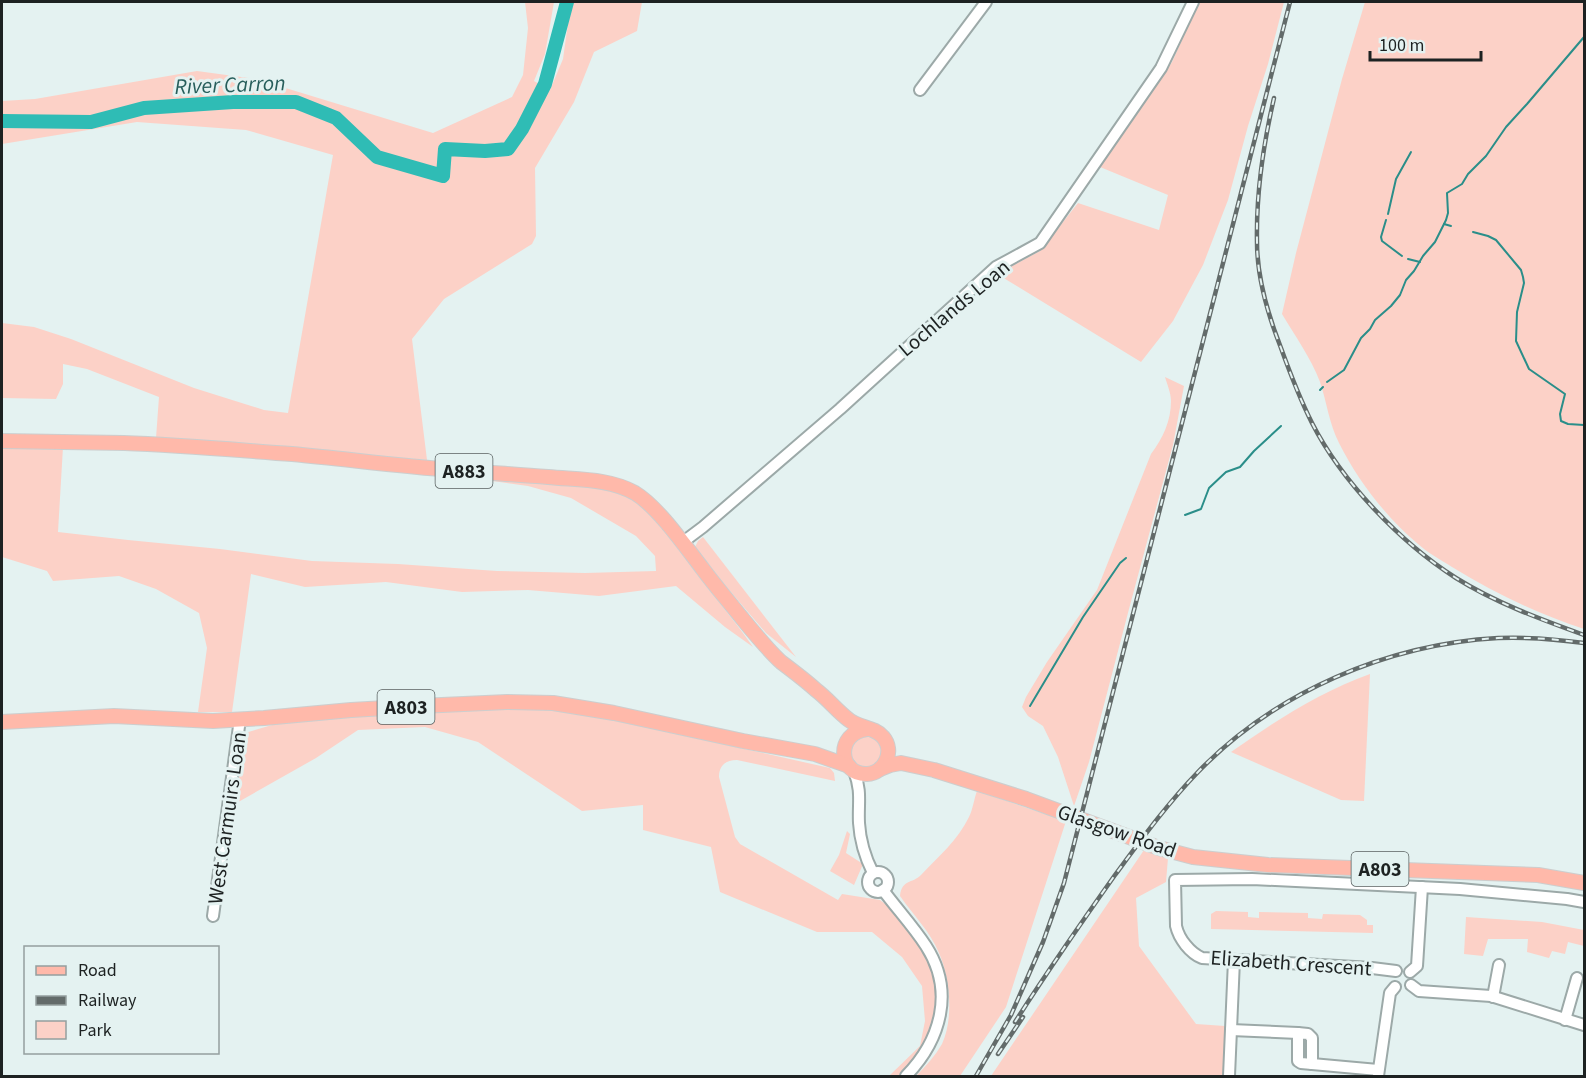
<svg xmlns="http://www.w3.org/2000/svg" width="1586" height="1078" viewBox="0 0 1586 1078" font-family="'Source Sans 3',sans-serif">
<style>
.green{fill:#fcd1c7}
.lines{fill:none;stroke-linecap:round;stroke-linejoin:round}
.stream{stroke:#2a8e89;stroke-width:2}
.river{stroke:#2fbcb5;stroke-width:14}
.minor-casing{stroke:#9ca9a8;stroke-width:14}
.major-casing{stroke:#cdcece;stroke-width:16}
.minor{stroke:#fff;stroke-width:10}
.major{stroke:#ffb9aa;stroke-width:14}
.rail-casing{stroke:#636b6a;stroke-width:4.5}
.rail{stroke:#e4f2f1;stroke-width:2;stroke-dasharray:7;stroke-linecap:butt}
.labels{text-anchor:middle;stroke-width:6;stroke-linejoin:round;paint-order:stroke}
.shield{fill:#e4f2f1;stroke:#596060;stroke-width:1.5}
.shield-label{font-size:20px;font-weight:bold;fill:#1d2222}
.street-label{font-size:21px;fill:#1d2222;stroke:#e4f2f1}
.water-label{font-size:22px;font-style:italic;fill:#275e5b;stroke:#e4f2f1}
</style>
<rect width="100%" height="100%" fill="#e4f2f1"/>
<!-- green -->
<g class="green">
<polygon points="525,2 554,2 545,54 534,81 550,90 563,59 571,2 642,2 637,31 594,52 574,102 535,168 536,236 532,244 444,299 412,339 427,460 156,438 159,397 87,369 63,364 63,384 56,399 2,398 2,323 34,327 71,339 194,388 264,410 288,413 333,155 246,130 137,122 2,144 2,101 35,99 197,71 256,79 433,133 512,97 523,75 528,28"/>
<polygon points="1199,2 1284,2 1268,64 1248,126 1228,200 1203,265 1173,321 1141,362 997,274 1040,251 1078,203 1159,230 1168,195 1100,167 1172,62"/>
<path d="M1365 2H1584V629C1538 614 1494 593 1452 567 1441 560 1428 553 1418 544 1386 517 1358 481 1339 443 1329 423 1327 403 1320 382 1311 358 1295 336 1282 314L1296 253 1342 79Z"/>
<path d="M1165 377 1184 386 1173 445 1129 609 1089 762 1074 806 1058 757 1043 726 1028 716 1022 707 1026 697 1047 662 1097 590 1151 454C1163 438 1171 421 1171 401 1171 393 1167 384 1165 377Z"/>
<path d="M63 447 58 532 128 540 220 549 312 561 398 564 497 571 585 573 656 571 655 556 636 536 571 498 528 486 451 475 595 486C609 489 623 492 635 500 657 515 670 538 686 559 708 589 732 617 753 647L725 627 676 586 599 596 528 590 462 592 386 582 305 587 251 574 232 712H198L207 648 199 613 156 589 119 576 53 581 47 571 2 557V448Z"/>
<polygon points="703,537 796,657 766,633 700,556 695,547 698,541"/>
<path d="M1370 674 1364 801 1341 800 1231 752C1275 721 1320 692 1370 674Z"/>
<path d="M559 708 592 713 682 735 830 768 834 773 835 781 737 760C725 760 719 766 719 777L735 837 740 844 838 900 842 894 880 900 888 906 926 952 938 987V1006L930 1037 921 1054 901 1076H889L920 1046 925 1021 922 986 902 957 872 932H817L720 892 711 847 643 830V805L582 811 478 742 425 727 358 730 316 758 233 805 245 733 279 723 398 713 480 709Z"/>
<path d="M870 735C889 744 882 771 863 768 860 767 857 765 854 764L848 748 859 736Z"/>
<path d="M977 791 1066 821 1006 1007 960 1076H916C926 1066 935 1056 942 1044 954 1018 950 978 939 953 930 931 913 915 900 896 902 879 912 884 921 875 938 857 958 840 969 817 973 809 974 799 977 791Z"/>
<polygon points="847,831 850,834 846,853 863,864 854,885 830,871 839,855"/>
<polygon points="1144,850 1168,858 1166,882 1136,898 1139,946 1196,1024 1225,1026 1223,1076 991,1076"/>
<polygon points="1216,911 1248,912 1248,917 1259,918 1259,912 1308,913 1308,918 1322,919 1323,914 1360,915 1367,920 1367,925 1373,925 1373,933 1211,929 1211,914"/>
<polygon points="1466,917 1542,922 1584,930 1584,946 1568,942 1565,954 1552,951 1549,958 1527,952 1528,939 1488,939 1483,956 1464,954"/>
</g>
<g class="lines">
<!-- stream -->
<g class="stream">
<polyline points="1388,214 1396,179 1411,152"/>
<polyline points="1386,220 1381,237 1382,241 1402,256"/>
<polyline points="1444,224 1451,226"/>
<polyline points="1473,232 1488,236 1496,240 1521,270 1523,277 1524,283 1517,312 1516,341 1529,369 1565,394 1560,414 1561,421 1568,424 1584,425"/>
<polyline points="1408,259 1420,262"/>
<polyline points="1327,382 1344,370 1361,338 1370,329 1375,320 1391,306 1400,295 1406,280 1414,271 1423,256 1435,242 1446,220 1448,213 1447,193 1462,184 1468,174 1486,156 1506,127 1527,104 1584,37"/>
<polyline points="1320,390 1323,387"/>
<polyline points="1185,515 1201,509 1209,488 1226,472 1240,467 1254,451 1281,426"/>
<polyline points="1030,706 1083,617 1120,563 1126,558"/>
</g>
<!-- river -->
<polyline class="river" points="2,121 91,122 144,108 233,102 296,102 336,118 377,157 443,176 445,149 485,151 508,149 522,129 545,84 567,2"/>
<!-- minor casing -->
<g class="minor-casing">
<g id="minor">
<polyline points="920,90 986,2"/>
<polyline points="683,542 703,527 840,409 996,267 1040,243 1161,68 1193,2"/>
<path d="M854 771C862 792 858 802 859 823 860 840 865 857 873 873"/>
<circle cx="878" cy="882" r="10"/>
<path d="M883 890C897 909 913 926 926 946 955 991 941 1040 906 1076"/>
<polyline points="213,916 240,719"/>
<path d="M1396 971 1372 968 1202 958C1190 953 1179 939 1176 926L1175 880 1252 879 1460 889 1567 899 1584 902"/>
<polyline points="1410,972 1417,966 1422,887"/>
<polyline points="1411,985 1419,991 1491,996 1584,1025"/>
<polyline points="1493,997 1499,965"/>
<polyline points="1565,1020 1577,978"/>
<polyline points="1231,1030 1298,1033"/>
<polygon points="1298,1033 1308,1034 1312,1038 1312,1064 1301,1063 1298,1061"/>
<polyline points="1312,1064 1378,1070"/>
<polyline points="1229,1076 1234,960"/>
<polyline points="1378,1076 1390,993 1395,987"/>
</g>
</g>
<!-- major casing -->
<g class="major-casing">
<g id="major">
<path d="M2 441C42 442 83 442 124 443 180 445 236 450 292 454 346 459 399 466 453 470 485 472 516 475 548 477 576 480 609 478 635 493 658 507 685 546 702 568 713 583 725 597 737 612 751 629 765 647 781 662 793 671 805 680 816 690 828 699 837 711 849 720 859 728 875 727 883 737 895 751 885 773 867 774 838 775 835 733 867 729"/>
<polyline points="2,722 114,716 213,721 264,718 351,710 420,706 507,702 553,703 614,713 743,741 815,754 849,766"/>
<polyline points="880,769 890,765 901,763 934,770 1026,799 1159,848 1193,857 1268,865 1538,875 1584,883"/>
</g>
</g>
<!-- minor -->
<use href="#minor" class="minor"/>
<!-- major -->
<use href="#major" class="major"/>
<!-- rail casing -->
<g class="rail-casing">
<g id="rail">
<path d="M1274 98C1263 146 1256 193 1257 242 1257 278 1268 315 1281 348 1290 373 1300 399 1312 423 1342 482 1401 543 1456 578 1496 603 1540 619 1584 635"/>
<path d="M1015 1022C1047 972 1081 923 1115 875 1141 840 1167 804 1198 772 1275 692 1388 644 1498 638 1527 637 1556 639 1584 643"/>
<polyline points="998,1054 1023,1017"/>
<polyline points="976,1076 1011,1015 1043,942 1064,883 1290,2"/>
</g>
</g>
<!-- rail -->
<use href="#rail" class="rail"/>
</g>
<g class="labels">
<!-- shield labels -->
<g class="shield">
<rect x="435.5" y="454" width="57" height="34" rx="4.5"/>
<rect x="377.5" y="690" width="57" height="34" rx="4.5"/>
<rect x="1351.5" y="852" width="57" height="34" rx="4.5"/>
</g>
<g class="shield-label">
<text x="464" y="478">A883</text>
<text x="406" y="714">A803</text>
<text x="1380" y="876">A803</text>
</g>
<!-- street labels -->
<g class="street-label">
<text transform="translate(954 308) rotate(-40)" y="7">Lochlands Loan</text>
<text transform="translate(227 818) rotate(-82)" y="7">West Carmuirs Loan</text>
<text transform="translate(1117 831) rotate(19)" y="7">Glasgow Road</text>
<text transform="translate(1291 963) rotate(4)" y="7">Elizabeth Crescent</text>
</g>
<!-- water labels -->
<g class="water-label">
<text transform="translate(230 84) rotate(-2)" y="8">River Carron</text>
</g>
</g>
<!-- border -->
<rect width="1586" height="1078" fill="none" stroke="#1d2222" stroke-width="6"/>
<!-- legend -->
<rect x="24" y="946" width="195" height="108" fill="#e4f2f1" stroke="#949f9e" stroke-width="1.5"/>
<rect x="36" y="966" width="30" height="9" fill="#ffb9aa" stroke="#949f9e" stroke-width="1.5"/>
<text x="78" y="976" font-size="18" fill="#1d2222">Road</text>
<rect x="36" y="996" width="30" height="9" fill="#636b6a" stroke="#949f9e" stroke-width="1.5"/>
<text x="78" y="1006" font-size="18" fill="#1d2222">Railway</text>
<rect x="36" y="1021" width="30" height="18" fill="#fcd1c7" stroke="#949f9e" stroke-width="1.5"/>
<text x="78" y="1036" font-size="18" fill="#1d2222">Park</text>
<!-- scale -->
<path d="M1370 51v9h111v-9" fill="none" stroke="#1d2222" stroke-width="3"/>
<text x="1379" y="51" font-size="18" fill="#1d2222" stroke="#e4f2f1" stroke-width="4.5" paint-order="stroke">100 m</text>
</svg>
